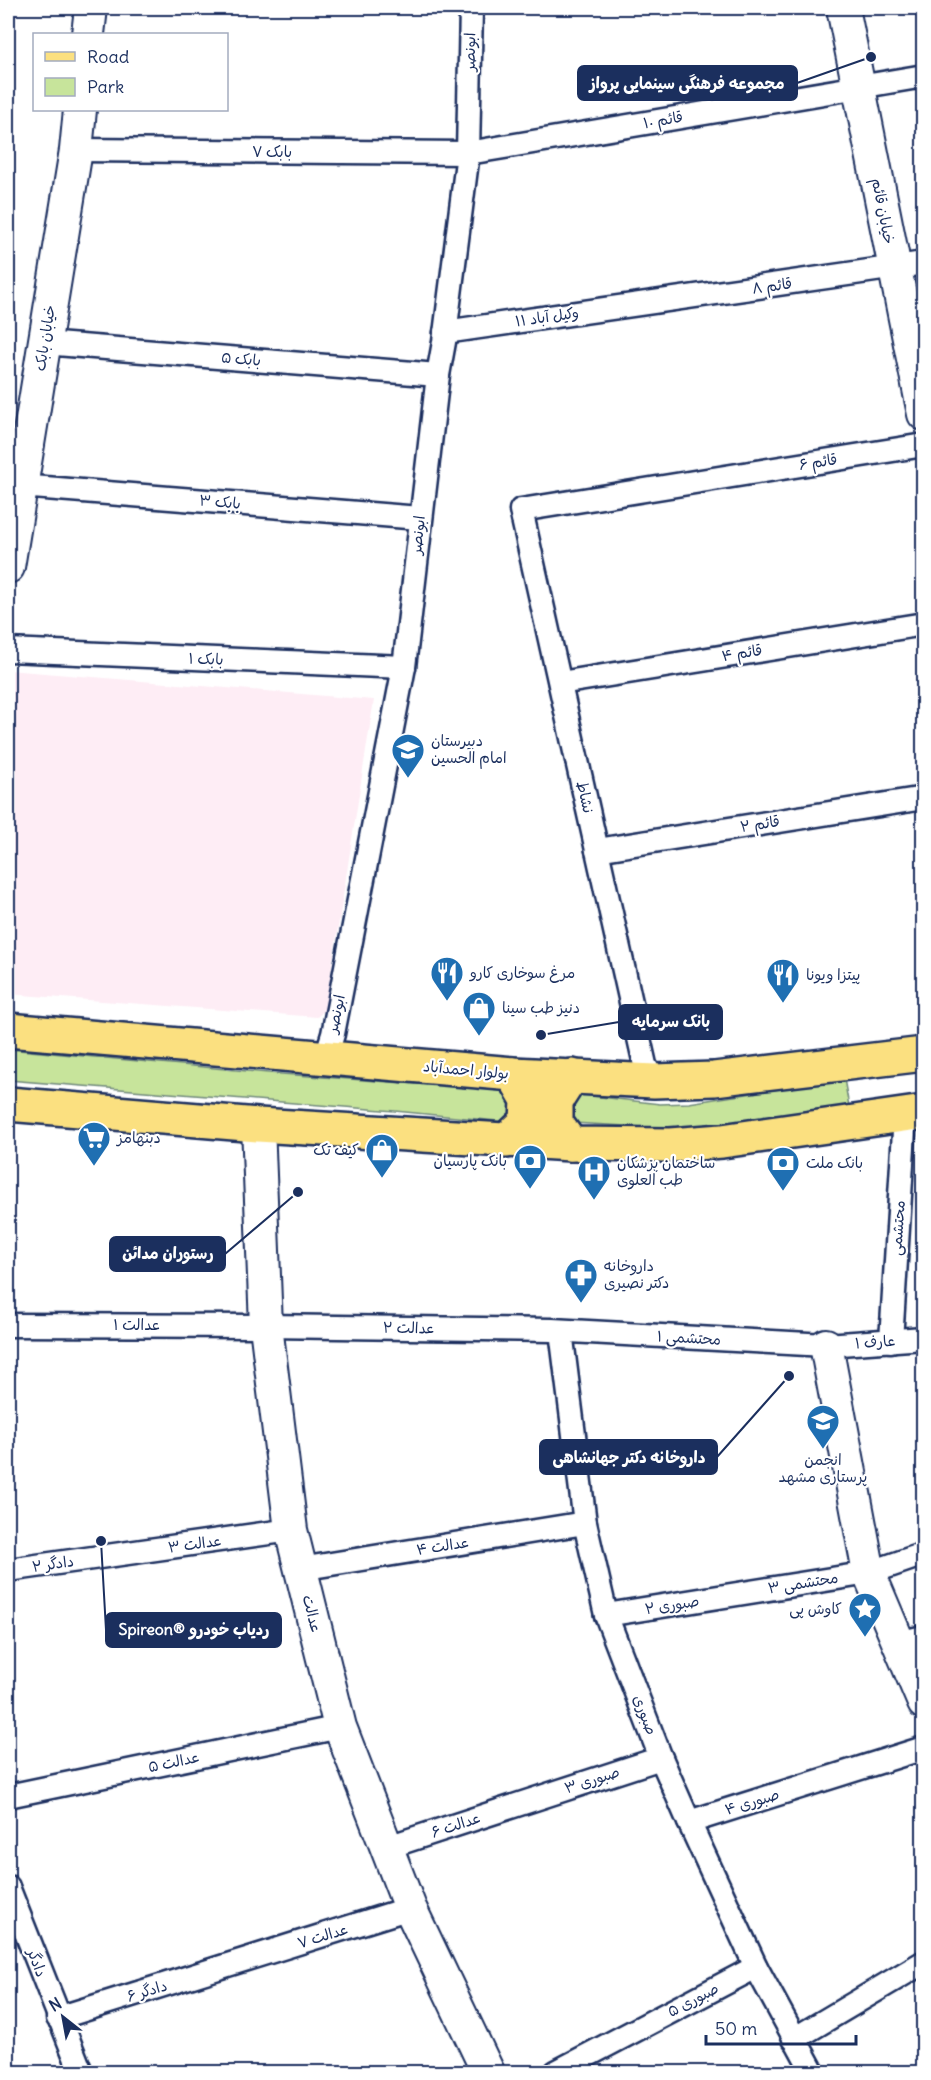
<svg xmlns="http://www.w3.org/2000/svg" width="931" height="2080" viewBox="0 0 931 2080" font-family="Delius,'Playpen Sans Arabic',sans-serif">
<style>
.built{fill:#feedf5}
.green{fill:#c7e49b;stroke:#718a7c;stroke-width:1.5}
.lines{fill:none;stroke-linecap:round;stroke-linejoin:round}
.street-casing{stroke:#1b2f5e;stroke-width:27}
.secondary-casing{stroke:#1b2f5e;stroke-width:36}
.primary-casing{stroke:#1b2f5e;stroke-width:38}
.street{stroke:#fff;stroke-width:22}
.secondary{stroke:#fff;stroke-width:32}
.primary{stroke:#fbe080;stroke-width:33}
.labels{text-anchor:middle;stroke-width:4.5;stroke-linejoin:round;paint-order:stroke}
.street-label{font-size:15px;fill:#1b2f5e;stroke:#fff}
.poi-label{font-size:15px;fill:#1b2f5e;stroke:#fff;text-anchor:start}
.leader{fill:none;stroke:#1b2f5e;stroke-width:2}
.callout-dot{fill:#1b2f5e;stroke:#fff;stroke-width:2}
.callout{fill:#1b2f5e;stroke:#1b2f5e;stroke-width:2}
.callout-label{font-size:16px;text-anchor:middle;font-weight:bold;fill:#fff}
</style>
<rect width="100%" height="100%" fill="#fff"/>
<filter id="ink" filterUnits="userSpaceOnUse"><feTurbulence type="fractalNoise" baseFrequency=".0167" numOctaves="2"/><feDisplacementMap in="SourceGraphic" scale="12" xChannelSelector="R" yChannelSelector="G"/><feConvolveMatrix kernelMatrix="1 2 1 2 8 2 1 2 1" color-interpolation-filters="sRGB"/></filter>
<g filter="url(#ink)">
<!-- built -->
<polygon class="built" points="8,670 374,700 325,1010 317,1017 8,994"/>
<!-- green -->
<g class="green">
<polygon points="8,1049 268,1073 512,1091 519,1100 508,1122 395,1111 8,1080"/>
<polygon points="844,1079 849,1106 692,1128 662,1128 573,1123 569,1101 575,1094 660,1104 689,1103"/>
</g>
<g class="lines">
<!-- street casing -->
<g class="street-casing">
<g id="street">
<polyline points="76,150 468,153 924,76"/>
<polyline points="445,332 924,263"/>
<polyline points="44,343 438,375"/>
<polyline points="20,486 420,518"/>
<polyline points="8,650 404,667"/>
<polyline points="560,683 924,624"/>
<polyline points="597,850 924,798"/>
<polyline points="326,1057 333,1034 404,667 438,375 444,342 468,153 471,8"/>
<polyline points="654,1081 645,1065 521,510 924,445"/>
<polyline points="8,1325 266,1326 552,1330 826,1345 924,1338"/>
<polyline points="561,1331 585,1523 606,1615 661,1758 689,1822 756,1967 813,2072"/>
<polyline points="891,1341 905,1115"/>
<polyline points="300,1569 585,1523"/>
<polyline points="8,1570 291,1530"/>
<polyline points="606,1615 869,1573 924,1554"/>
<polyline points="897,1643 924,1637"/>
<polyline points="8,1796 340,1727"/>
<polyline points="689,1822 924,1748"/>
<polyline points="388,1847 661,1758"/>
<polyline points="8,1887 81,2072"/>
<polyline points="58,2018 410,1908"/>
<polyline points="794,2039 924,1962"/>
<polyline points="556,2072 756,1967"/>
</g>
</g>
<!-- secondary casing -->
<g class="secondary-casing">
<g id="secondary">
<polyline points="843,8 924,414"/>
<polyline points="88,34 91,8"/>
<polyline points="8,567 76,150 80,110"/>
<polyline points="258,1125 266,1326 291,1530 340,1727 410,1908 488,2072"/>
<polyline points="826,1345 869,1573 924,1703"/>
</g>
</g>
<!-- primary casing -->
<g class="primary-casing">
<g id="primary">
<polyline points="8,1030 513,1074 654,1081 714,1079 924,1054"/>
<polyline points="8,1104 258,1125 571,1144 670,1145 722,1141 924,1112"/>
<polyline points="506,1141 527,1121 528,1100 513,1074"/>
<polyline points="571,1144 556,1123 556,1101 572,1076"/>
</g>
</g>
<!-- street -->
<use href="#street" class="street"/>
<!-- secondary -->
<use href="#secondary" class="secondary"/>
<!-- primary -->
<use href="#primary" class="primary"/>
</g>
</g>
<!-- icons -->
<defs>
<g id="school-pin" transform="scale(1.725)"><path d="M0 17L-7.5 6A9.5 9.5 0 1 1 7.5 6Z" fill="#1f6fb2" stroke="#fff"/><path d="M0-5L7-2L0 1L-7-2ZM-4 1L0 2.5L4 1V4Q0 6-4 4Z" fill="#fff"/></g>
<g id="restaurant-pin" transform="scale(1.725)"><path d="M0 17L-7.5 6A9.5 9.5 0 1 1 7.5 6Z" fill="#1f6fb2" stroke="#fff"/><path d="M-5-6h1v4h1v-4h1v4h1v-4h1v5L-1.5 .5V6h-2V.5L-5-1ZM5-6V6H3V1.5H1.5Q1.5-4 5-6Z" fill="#fff"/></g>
<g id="shop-pin" transform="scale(1.725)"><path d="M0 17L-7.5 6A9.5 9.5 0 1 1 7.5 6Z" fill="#1f6fb2" stroke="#fff"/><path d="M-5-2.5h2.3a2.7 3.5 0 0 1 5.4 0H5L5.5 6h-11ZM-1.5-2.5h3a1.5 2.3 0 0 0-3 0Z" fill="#fff"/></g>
<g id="supermarket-pin" transform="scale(1.725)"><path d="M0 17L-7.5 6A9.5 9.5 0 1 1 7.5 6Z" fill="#1f6fb2" stroke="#fff"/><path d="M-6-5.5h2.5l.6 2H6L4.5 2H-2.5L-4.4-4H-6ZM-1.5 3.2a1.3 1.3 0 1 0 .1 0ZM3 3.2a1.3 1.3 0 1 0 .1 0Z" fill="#fff"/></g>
<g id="bank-pin" transform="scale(1.725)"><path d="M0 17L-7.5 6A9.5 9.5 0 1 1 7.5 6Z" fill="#1f6fb2" stroke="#fff"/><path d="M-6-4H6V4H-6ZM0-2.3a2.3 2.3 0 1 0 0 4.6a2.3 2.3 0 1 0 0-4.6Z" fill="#fff"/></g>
<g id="hospital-pin" transform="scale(1.725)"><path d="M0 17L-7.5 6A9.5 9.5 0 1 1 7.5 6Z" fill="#1f6fb2" stroke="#fff"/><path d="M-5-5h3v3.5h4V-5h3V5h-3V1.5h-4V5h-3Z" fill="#fff"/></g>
<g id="pharmacy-pin" transform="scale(1.725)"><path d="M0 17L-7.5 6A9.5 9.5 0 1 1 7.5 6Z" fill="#1f6fb2" stroke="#fff"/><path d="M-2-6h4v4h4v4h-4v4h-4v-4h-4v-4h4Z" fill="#fff"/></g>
<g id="university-pin" transform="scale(1.725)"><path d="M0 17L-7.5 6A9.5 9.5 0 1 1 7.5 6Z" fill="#1f6fb2" stroke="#fff"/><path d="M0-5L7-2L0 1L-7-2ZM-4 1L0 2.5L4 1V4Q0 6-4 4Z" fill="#fff"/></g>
<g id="sight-pin" transform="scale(1.725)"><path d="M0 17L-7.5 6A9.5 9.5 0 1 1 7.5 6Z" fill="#1f6fb2" stroke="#fff"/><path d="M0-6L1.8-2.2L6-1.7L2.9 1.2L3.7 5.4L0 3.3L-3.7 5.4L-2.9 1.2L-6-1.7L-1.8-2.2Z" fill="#fff"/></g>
</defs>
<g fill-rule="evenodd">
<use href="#school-pin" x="408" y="750"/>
<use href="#restaurant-pin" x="447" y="973"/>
<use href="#restaurant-pin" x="783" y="975"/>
<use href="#shop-pin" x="479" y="1008"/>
<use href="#supermarket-pin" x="94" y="1138"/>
<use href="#shop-pin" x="382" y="1150"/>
<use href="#bank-pin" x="530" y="1161"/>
<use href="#bank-pin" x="783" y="1163"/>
<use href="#hospital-pin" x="594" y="1172"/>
<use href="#pharmacy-pin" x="581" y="1275"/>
<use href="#university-pin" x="823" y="1421"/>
<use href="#sight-pin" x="865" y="1609"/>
</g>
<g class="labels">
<!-- street labels -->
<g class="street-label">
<text transform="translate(470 52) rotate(-89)" y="5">ابونصر</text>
<text transform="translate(663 120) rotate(-10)" y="5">قائم ۱۰</text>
<text x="272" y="157">بابک ۷</text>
<text transform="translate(883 211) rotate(79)" y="5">خیابان قائم</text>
<text transform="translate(772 286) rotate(-8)" y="5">قائم ۸</text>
<text transform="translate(547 317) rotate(-8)" y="5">وکیل آباد ۱۱</text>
<text transform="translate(45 338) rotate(-81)" y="5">خیابان بابک</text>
<text transform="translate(241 359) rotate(5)" y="5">بابک ۵</text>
<text transform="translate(818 462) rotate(-9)" y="5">قائم ۶</text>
<text transform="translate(220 502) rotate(5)" y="5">بابک ۳</text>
<text transform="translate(418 535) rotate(-84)" y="5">ابونصر</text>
<text transform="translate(742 653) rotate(-9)" y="5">قائم ۴</text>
<text transform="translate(206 659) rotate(2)" y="5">بابک ۱</text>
<text transform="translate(585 797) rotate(77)" y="5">نشاط</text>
<text transform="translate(760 824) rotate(-9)" y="5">قائم ۲</text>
<text transform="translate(336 1014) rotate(-78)" y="5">ابونصر</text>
<text transform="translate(466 1070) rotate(5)" y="5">بولوار احمدآباد</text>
<text transform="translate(898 1228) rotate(-86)" y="5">محتشمی</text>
<text x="137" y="1330">عدالت ۱</text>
<text transform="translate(409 1328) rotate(1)" y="5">عدالت ۲</text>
<text transform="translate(689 1338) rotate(3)" y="5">محتشمی ۱</text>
<text transform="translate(875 1342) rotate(-4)" y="5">عارف ۱</text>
<text transform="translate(195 1544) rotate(-8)" y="5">عدالت ۳</text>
<text transform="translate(443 1546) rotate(-9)" y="5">عدالت ۴</text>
<text transform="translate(53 1564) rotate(-8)" y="5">دادگر ۲</text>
<text transform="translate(803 1583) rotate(-9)" y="5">محتشمی ۳</text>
<text transform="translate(672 1605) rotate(-9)" y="5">صبوری ۲</text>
<text transform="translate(312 1614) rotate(76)" y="5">عدالت</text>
<text transform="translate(645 1715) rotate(69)" y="5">صبوری</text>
<text transform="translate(174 1762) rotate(-12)" y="5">عدالت ۵</text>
<text transform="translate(592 1780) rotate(-18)" y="5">صبوری ۳</text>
<text transform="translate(752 1802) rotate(-17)" y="5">صبوری ۴</text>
<text transform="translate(456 1825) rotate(-18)" y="5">عدالت ۶</text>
<text transform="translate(323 1936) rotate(-17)" y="5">عدالت ۷</text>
<text transform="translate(37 1963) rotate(69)" y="5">دادگر</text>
<text transform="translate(147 1991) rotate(-17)" y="5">دادگر ۶</text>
<text transform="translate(693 2000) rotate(-28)" y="5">صبوری ۵</text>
</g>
<!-- poi labels -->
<g class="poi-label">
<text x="431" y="746">دبیرستان<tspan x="431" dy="17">امام الحسین</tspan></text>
<text x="470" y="978">مرغ سوخاری کارو</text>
<text x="806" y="980">پیتزا ویونا</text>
<text x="502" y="1013">دنیز طب سینا</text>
<text x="117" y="1143">دبنهامز</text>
<text x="359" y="1155" text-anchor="end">کیف تک</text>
<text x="507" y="1166" text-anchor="end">بانک پارسیان</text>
<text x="617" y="1168">ساختمان پزشكان<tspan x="617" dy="17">طب العلوى</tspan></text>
<text x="806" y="1168">بانک ملت</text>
<text x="604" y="1271">داروخانه<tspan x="604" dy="17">دکتر نصیری</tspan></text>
<text x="823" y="1465" text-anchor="middle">انجمن<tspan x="823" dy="17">پرستاری مشهد</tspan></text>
<text x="842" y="1614" text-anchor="end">کاوش پی</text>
</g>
</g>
<!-- callouts -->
<path class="leader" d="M871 57L797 83M541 1035L619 1022M298 1192L225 1254M789 1376L717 1457M101 1541L106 1630"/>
<g class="callout-dot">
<circle cx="871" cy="57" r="6"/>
<circle cx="541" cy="1035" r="6"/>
<circle cx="298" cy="1192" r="6"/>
<circle cx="789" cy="1376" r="6"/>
<circle cx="101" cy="1541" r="6"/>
</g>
<g class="callout">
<rect x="578" y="66" width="219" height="34" rx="6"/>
<rect x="619" y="1005" width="103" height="34" rx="6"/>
<rect x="110" y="1237" width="115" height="34" rx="6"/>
<rect x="540" y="1440" width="177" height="34" rx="6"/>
<rect x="106" y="1613" width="175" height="34" rx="6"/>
</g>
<g class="callout-label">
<text x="687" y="89">مجموعه فرهنگی سینمایی پرواز</text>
<text x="671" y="1027">بانک سرمایه</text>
<text x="168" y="1259">رستوران مدائن</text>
<text x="629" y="1463">داروخانه دکتر جهانشاهی</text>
<text x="194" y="1635">Spireon® ردیاب خودرو</text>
</g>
<!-- margin -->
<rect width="931" height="2080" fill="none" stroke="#fff" stroke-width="30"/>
<rect x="15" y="15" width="901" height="2050" fill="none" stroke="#1b2f5e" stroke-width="2" filter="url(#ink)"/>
<!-- legend -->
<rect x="33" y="33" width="195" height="78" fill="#ffffff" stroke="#a4acbf" stroke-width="1.5"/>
<rect x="45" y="52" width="30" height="9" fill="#fbe080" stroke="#a4acbf" stroke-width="1.5"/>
<text x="87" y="63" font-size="18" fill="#1b2f5e">Road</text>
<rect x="45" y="78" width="30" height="18" fill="#c7e49b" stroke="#a4acbf" stroke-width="1.5"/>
<text x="87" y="93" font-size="18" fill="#1b2f5e">Park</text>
<!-- north arrow -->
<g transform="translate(63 2017) rotate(329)" stroke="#ffffff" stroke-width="4.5" paint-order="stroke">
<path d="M0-4.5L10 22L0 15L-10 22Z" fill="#1b2f5e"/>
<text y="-9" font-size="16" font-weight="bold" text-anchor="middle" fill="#1b2f5e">N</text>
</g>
<!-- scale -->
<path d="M706 2035v9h150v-9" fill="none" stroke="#1b2f5e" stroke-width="3"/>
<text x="715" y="2035" font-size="18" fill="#1b2f5e" stroke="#ffffff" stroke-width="4.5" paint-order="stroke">50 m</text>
</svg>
